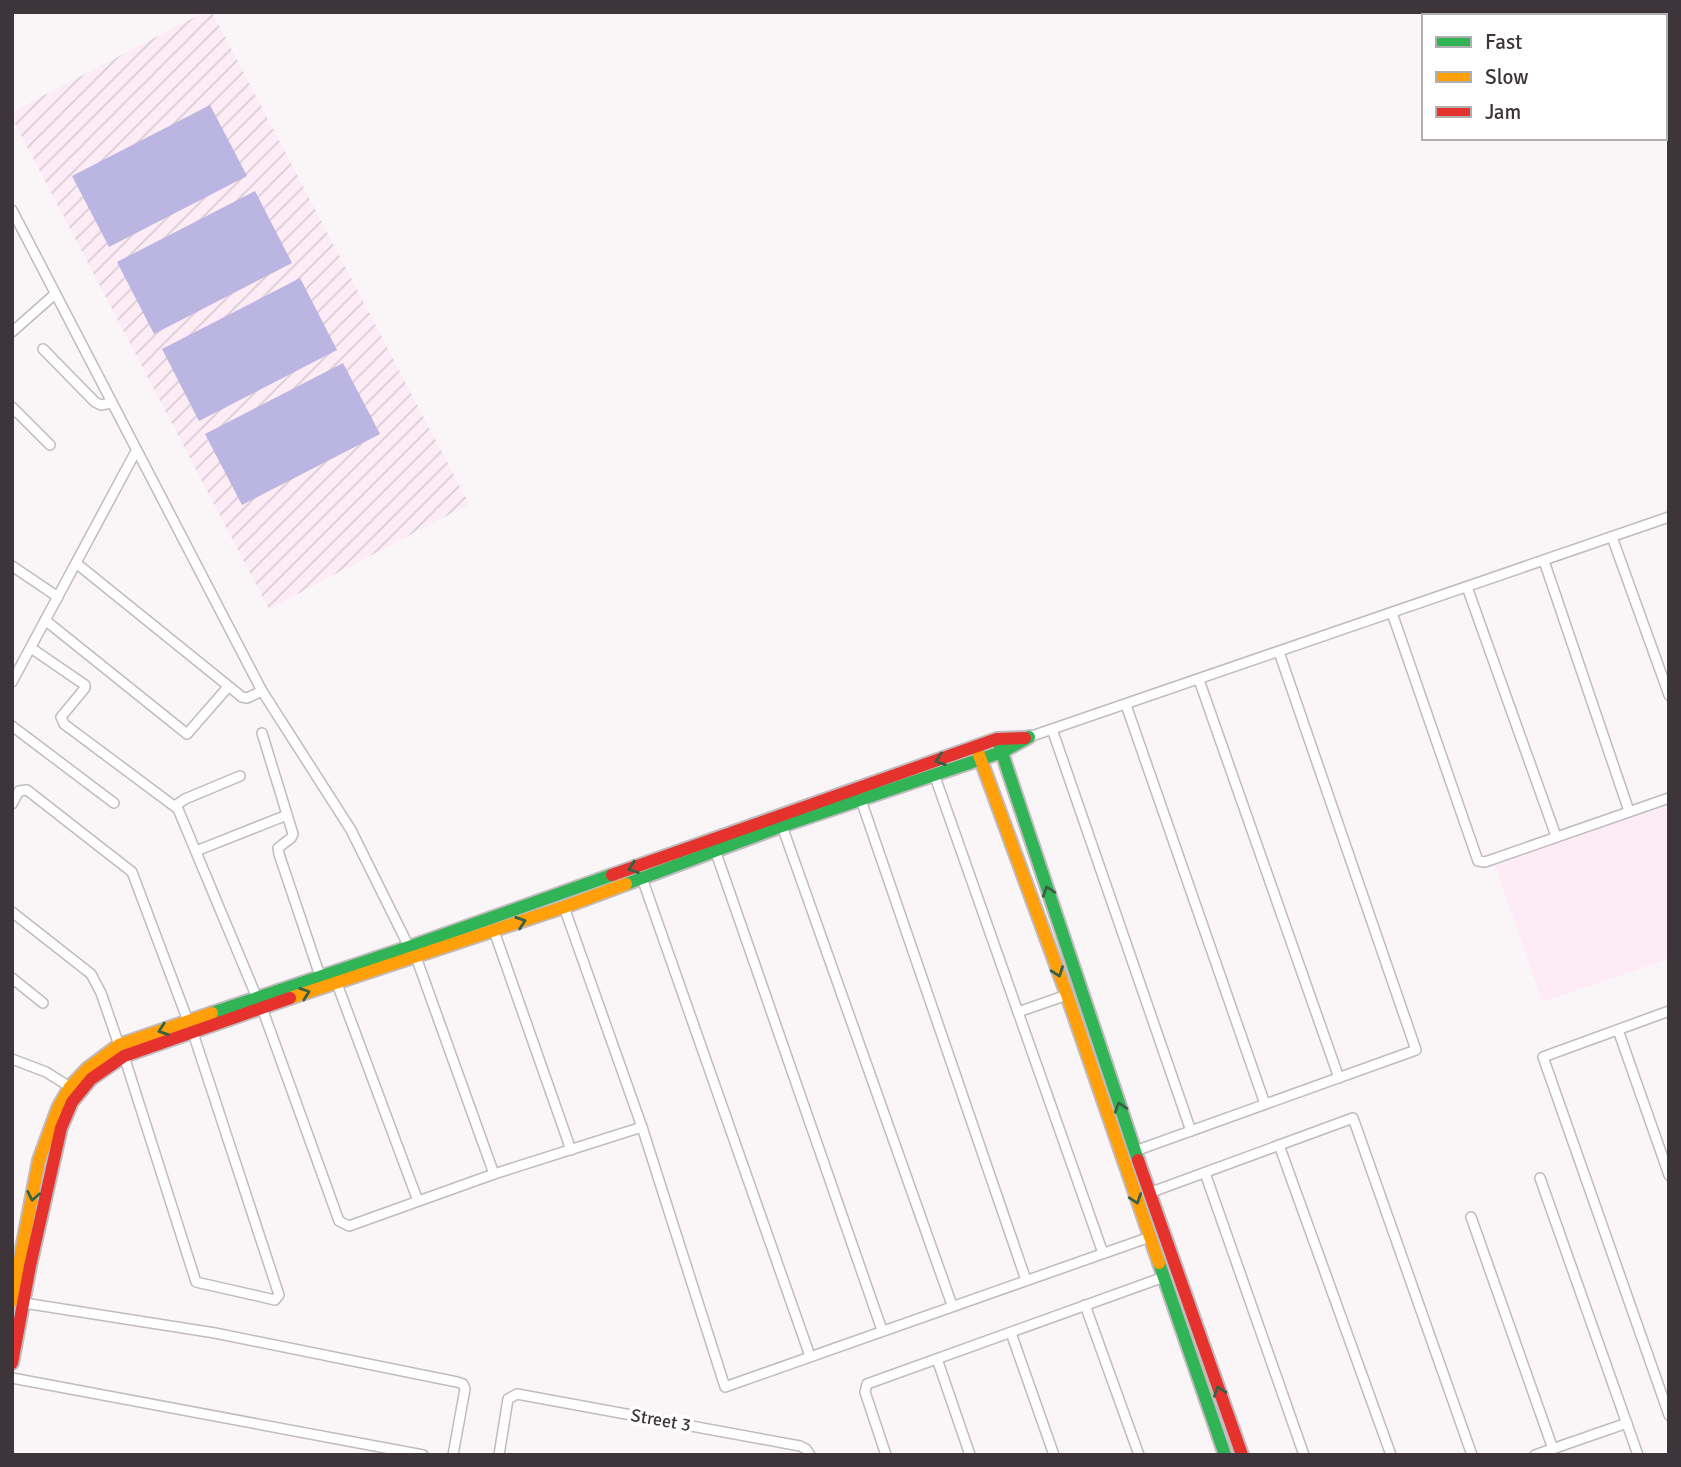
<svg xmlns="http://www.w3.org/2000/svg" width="1681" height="1467" viewBox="0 0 1681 1467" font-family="Signika,sans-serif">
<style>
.built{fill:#fdecf6}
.industrial{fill:url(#industrial-furrows)}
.water{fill:#bbb5e2}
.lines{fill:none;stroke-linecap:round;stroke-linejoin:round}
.street-casing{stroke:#c1bbbe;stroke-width:12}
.fast-casing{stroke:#c1bbbe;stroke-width:16}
.slow-casing{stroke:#c1bbbe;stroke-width:16}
.jam-casing{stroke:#c1bbbe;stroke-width:16}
.street{stroke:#fefefe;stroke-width:9}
.fast{stroke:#30b455;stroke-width:12}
.slow{stroke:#ff9f0a;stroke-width:12}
.jam{stroke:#e5322d;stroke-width:12}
.oneway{stroke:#386143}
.labels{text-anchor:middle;stroke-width:7;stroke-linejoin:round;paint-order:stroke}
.street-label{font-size:18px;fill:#3d353a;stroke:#fff}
</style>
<defs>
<pattern id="industrial-furrows" width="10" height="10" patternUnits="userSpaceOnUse" patternTransform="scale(1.75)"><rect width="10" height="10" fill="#fdecf6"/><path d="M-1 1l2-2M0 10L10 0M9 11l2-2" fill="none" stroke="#dacbd4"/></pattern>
</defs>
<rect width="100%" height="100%" fill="#faf6f8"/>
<!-- built -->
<polygon class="built" points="1669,804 1669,959 1542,1002 1495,865"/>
<!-- industrial -->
<polygon class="industrial" points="204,12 212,12 469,504 269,609 12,118 12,112"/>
<!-- water -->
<g class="water">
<polygon points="210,105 247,176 109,247 72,176"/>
<polygon points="255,191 292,263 154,334 117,262"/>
<polygon points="300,278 337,350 199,421 162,349"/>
<polygon points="343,363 380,434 242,505 205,434"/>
</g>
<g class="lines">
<!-- street casing -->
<g class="street-casing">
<g id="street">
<polyline points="12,210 262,691 351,830 409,947"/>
<polyline points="12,332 55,294"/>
<polyline points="43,349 95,402 101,405 111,403"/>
<polyline points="12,407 50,445"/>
<polyline points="1612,537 1669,695"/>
<polyline points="1544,561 1629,811"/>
<polyline points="76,563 242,697 247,698 262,691"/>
<polyline points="12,566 58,597"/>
<polyline points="1467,587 1556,836"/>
<polyline points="1392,613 1478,861 1485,862 1669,798"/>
<polyline points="45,620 187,734 228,687"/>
<polyline points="31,648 85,685 85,688 61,717 64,724 178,809 257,998"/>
<polyline points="1199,680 1339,1078"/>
<polyline points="12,682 136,451"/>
<polyline points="1126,705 1265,1104"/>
<polyline points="12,726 114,803"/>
<polyline points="1052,729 1191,1131"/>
<polyline points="262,733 293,834 291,838 278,848 279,854 320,976"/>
<polyline points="1029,737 1669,517"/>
<polyline points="934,774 1103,1253"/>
<polyline points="861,800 1026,1280"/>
<polyline points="12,804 19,791 27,790 132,872 188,1021"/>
<polyline points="175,806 185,799 240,776"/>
<polyline points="782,826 952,1305"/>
<polyline points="715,850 882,1330"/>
<polyline points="196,851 287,815"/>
<polyline points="642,878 810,1356"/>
<polyline points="564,907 642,1127 725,1387 1150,1237"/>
<polyline points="12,912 91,974 101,993 119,1045"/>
<polyline points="494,931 571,1150"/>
<polyline points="416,957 494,1174"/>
<polyline points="12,978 43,1003"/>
<polyline points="336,981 418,1201"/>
<polyline points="262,1008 339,1221 349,1226 494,1174 642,1127"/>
<polyline points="1669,1011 1543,1057 1669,1415"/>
<polyline points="1018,1012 1067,995"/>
<polyline points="1618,1030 1669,1175"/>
<polyline points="124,1056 196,1282 275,1300 279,1295 193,1033"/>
<polyline points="12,1059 46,1072 70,1087"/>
<polyline points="1279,1145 1391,1455"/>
<polyline points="1135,1151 1416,1050 1279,652"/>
<polyline points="1205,1173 1304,1455"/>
<polyline points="1540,1178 1638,1455"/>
<polyline points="1149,1193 1353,1118 1472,1455"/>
<polyline points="1471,1217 1553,1449"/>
<polyline points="24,1303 215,1333 457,1382 463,1384 465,1389 453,1455"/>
<polyline points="1085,1305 1139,1455"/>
<polyline points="1011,1333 1054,1455"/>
<polyline points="937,1359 970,1455"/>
<polyline points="12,1378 423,1455"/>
<polyline points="499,1455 508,1399 517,1394 800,1446 806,1449 810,1455"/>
<polyline points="886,1455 865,1392 867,1384 1164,1277"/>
<polyline points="1535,1455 1627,1423"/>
</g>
</g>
<!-- fast casing -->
<g class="fast-casing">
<g id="fast">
<polyline points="1000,747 1138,1160"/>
<polyline points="626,884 782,826 1002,752 1029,737"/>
<polyline points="212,1013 409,947 612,875"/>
<polyline points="1159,1263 1225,1455"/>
</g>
</g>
<!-- slow casing -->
<g class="slow-casing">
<g id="slow">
<polyline points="978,752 1067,995 1159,1263"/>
<polyline points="290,998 564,907 626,884"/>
<polyline points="12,1301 39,1160 58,1108 70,1087 87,1069 119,1045 212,1013"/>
</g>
</g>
<!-- jam casing -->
<g class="jam-casing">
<g id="jam">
<polyline points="612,875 997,739 1025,738"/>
<polyline points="1138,1160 1242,1455"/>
<polyline points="12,1363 30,1266 61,1128 72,1102 91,1079 124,1056 290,998"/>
</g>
</g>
<!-- street -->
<use href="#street" class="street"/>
<!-- fast -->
<use href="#fast" class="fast"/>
<!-- slow -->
<use href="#slow" class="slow"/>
<!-- jam -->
<use href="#jam" class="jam"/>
</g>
<!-- one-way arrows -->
<defs><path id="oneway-chevron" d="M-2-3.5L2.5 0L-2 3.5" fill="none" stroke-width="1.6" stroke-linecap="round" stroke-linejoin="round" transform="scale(1.75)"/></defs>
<g class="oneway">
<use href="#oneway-chevron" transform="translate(940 760) rotate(161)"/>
<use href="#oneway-chevron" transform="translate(633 868) rotate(161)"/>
<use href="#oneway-chevron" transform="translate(1048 891) rotate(-108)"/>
<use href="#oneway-chevron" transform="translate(521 922) rotate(-19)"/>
<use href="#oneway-chevron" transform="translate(1058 972) rotate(70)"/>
<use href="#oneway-chevron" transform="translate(305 993) rotate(-20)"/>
<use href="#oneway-chevron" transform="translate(163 1030) rotate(161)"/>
<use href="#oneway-chevron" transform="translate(1120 1107) rotate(-108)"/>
<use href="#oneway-chevron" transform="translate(33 1196) rotate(101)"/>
<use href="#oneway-chevron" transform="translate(1136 1199) rotate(71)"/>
<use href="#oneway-chevron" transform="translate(1219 1391) rotate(-110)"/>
</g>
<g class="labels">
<!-- street labels -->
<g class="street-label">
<text transform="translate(661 1420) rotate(10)" y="6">Street 3</text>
</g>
</g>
<!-- border -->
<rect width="1681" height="1467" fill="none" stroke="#3d353a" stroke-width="28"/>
<!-- legend -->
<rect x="1422" y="14" width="245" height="126" fill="#ffffff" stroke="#b1aeb0" stroke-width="2"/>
<rect x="1436" y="37" width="35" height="10" fill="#30b455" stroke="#b1aeb0" stroke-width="2"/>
<text x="1485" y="49" font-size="21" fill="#3d353a">Fast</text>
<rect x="1436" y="72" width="35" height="10" fill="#ff9f0a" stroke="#b1aeb0" stroke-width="2"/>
<text x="1485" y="84" font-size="21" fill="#3d353a">Slow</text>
<rect x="1436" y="107" width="35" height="10" fill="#e5322d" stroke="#b1aeb0" stroke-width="2"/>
<text x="1485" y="119" font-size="21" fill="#3d353a">Jam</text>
</svg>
